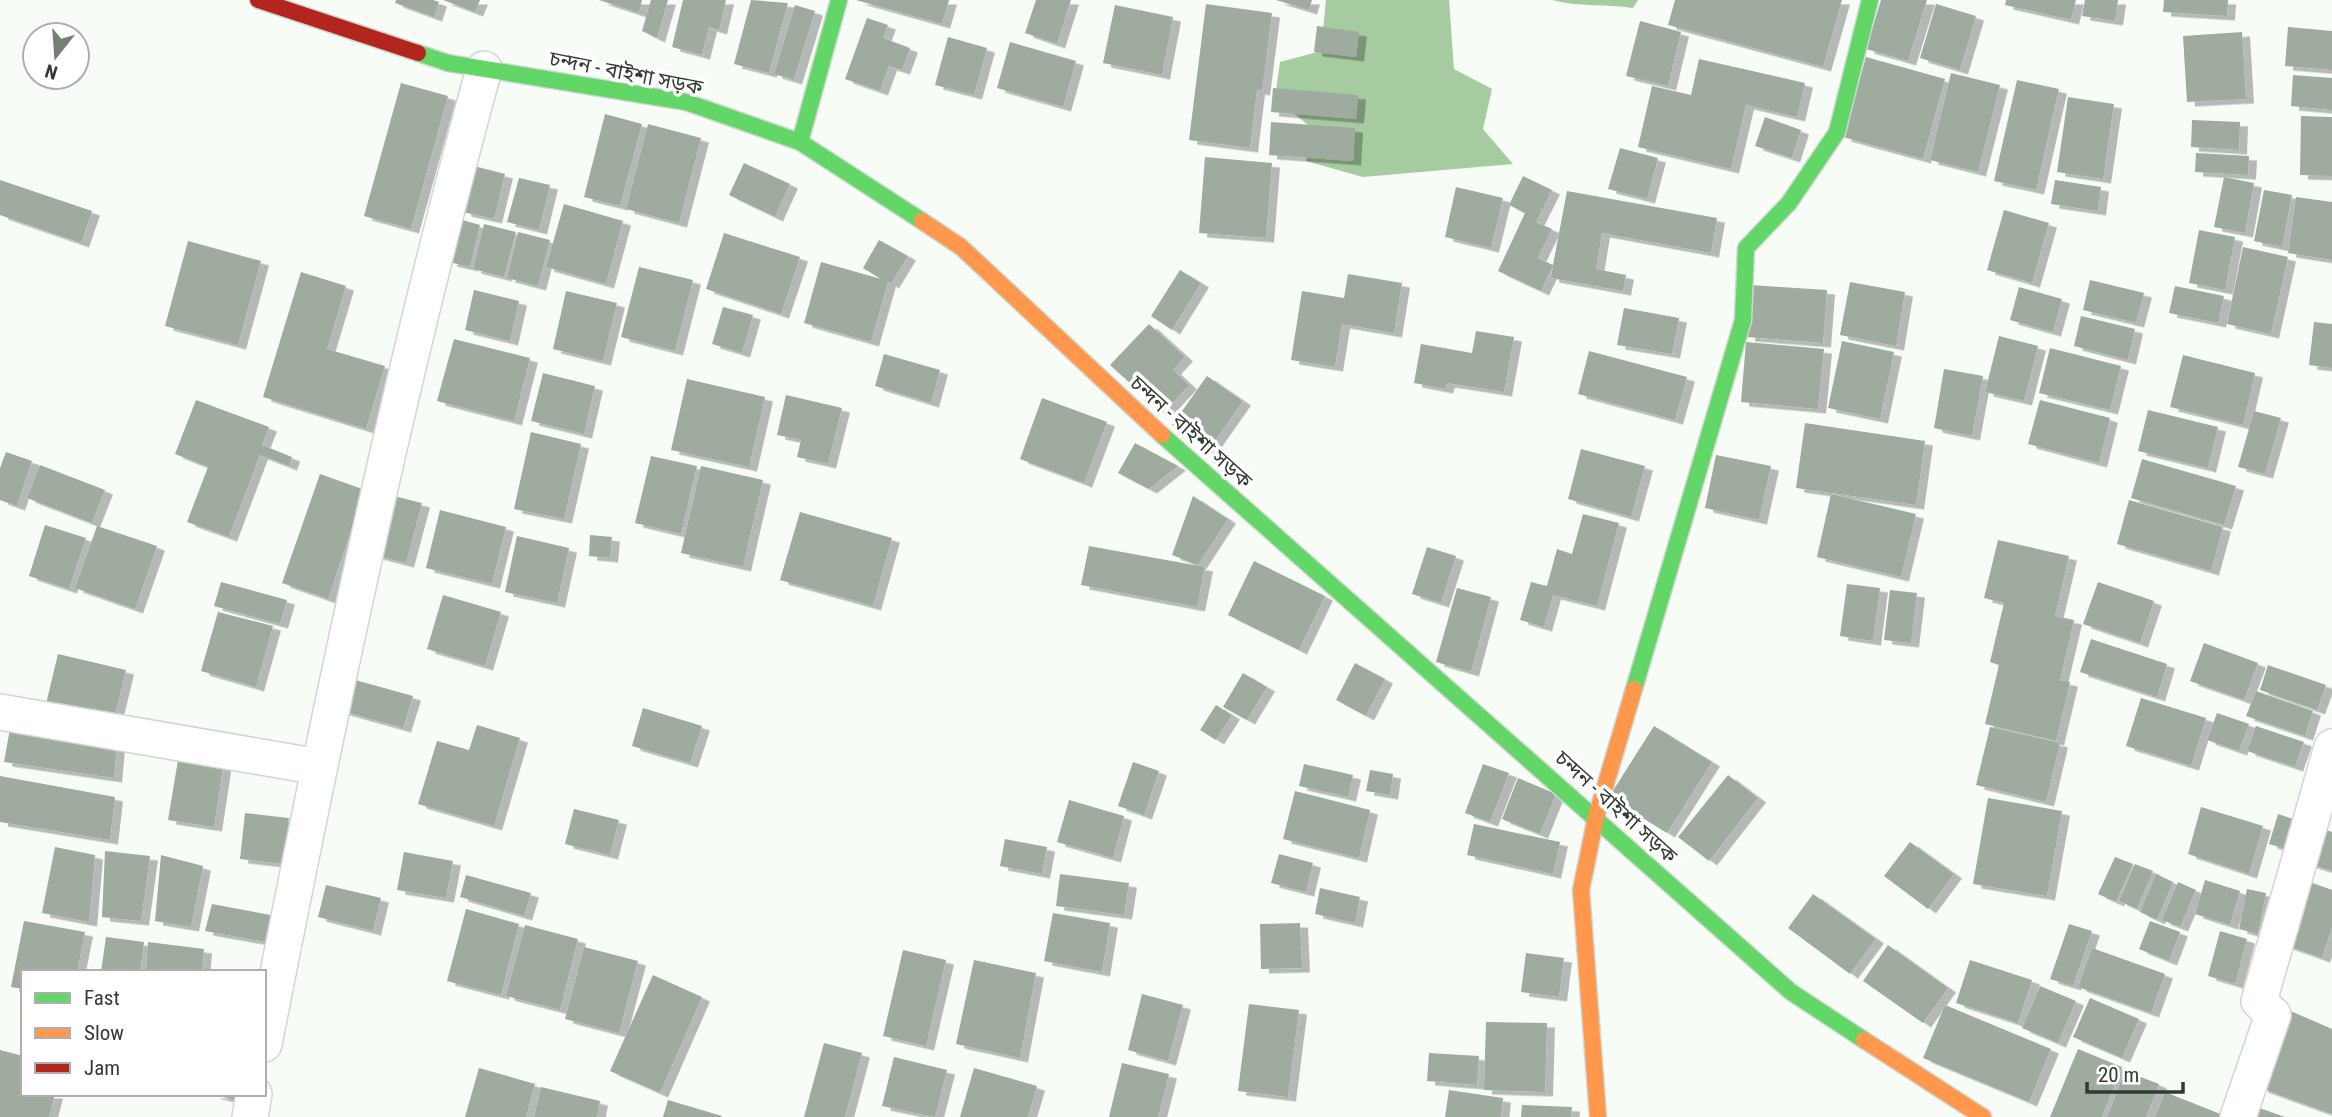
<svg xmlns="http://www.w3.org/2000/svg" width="2332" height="1117" viewBox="0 0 2332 1117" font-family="'Roboto Condensed','Noto Sans Bengali',sans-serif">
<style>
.water{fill:#a6cba1}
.building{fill:#9fab9e;filter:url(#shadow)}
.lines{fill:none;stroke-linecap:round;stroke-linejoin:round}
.street-casing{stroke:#d0d7d0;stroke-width:38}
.fast-casing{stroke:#d0d7d0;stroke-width:19}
.slow-casing{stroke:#d0d7d0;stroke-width:19}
.jam-casing{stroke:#d0d7d0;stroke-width:19}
.street{stroke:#fefffe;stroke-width:35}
.fast{stroke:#63d668;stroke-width:16}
.slow{stroke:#ff974d;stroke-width:16}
.jam{stroke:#b3261e;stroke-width:16}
.labels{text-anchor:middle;stroke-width:7;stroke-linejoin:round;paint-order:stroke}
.street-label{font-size:21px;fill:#323a31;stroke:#fff}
</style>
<defs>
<filter id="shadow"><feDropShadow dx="8" dy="4.5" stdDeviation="0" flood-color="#0004"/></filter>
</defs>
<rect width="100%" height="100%" fill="#f7fcf7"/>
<!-- water -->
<g class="water">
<polygon points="1326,0 1449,0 1454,69 1492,89 1483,129 1513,164 1363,177 1306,161 1313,129 1275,98 1280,62 1321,51"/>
<path d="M1552 0H1638L1633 8C1606 4 1578 7 1552 0Z"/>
</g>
<!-- building -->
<g class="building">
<polygon points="396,0 433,0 439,2 434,17 395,3"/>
<polygon points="443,0 480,0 475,12"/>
<polygon points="599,0 642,0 639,13"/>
<polygon points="651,0 668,0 657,38 642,31"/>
<polygon points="683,0 726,0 719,30 709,27 702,55 672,47"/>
<polygon points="751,0 788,3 769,73 734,64"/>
<polygon points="856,0 949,0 942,24"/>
<polygon points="1036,0 1071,0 1057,44 1025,33"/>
<polygon points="1276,0 1312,0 1309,10"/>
<polygon points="1675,0 1842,0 1823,67 1668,25"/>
<polygon points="1881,0 1927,0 1908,61 1866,49"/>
<polygon points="2006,0 2076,0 2071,20 2005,5"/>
<polygon points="2085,0 2118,0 2115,21 2082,16"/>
<polygon points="2164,0 2228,0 2227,16 2163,12"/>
<polygon points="1206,4 1272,13 1262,91 1257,90 1250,148 1189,140"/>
<polygon points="1936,4 1976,16 1960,70 1920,58"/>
<polygon points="795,5 815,11 794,80 774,74"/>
<polygon points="1115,5 1173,17 1162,75 1103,63"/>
<polygon points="867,18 888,25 883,38 910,48 902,70 889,66 880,91 845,79"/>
<polygon points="1640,21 1681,32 1668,86 1626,76"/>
<polygon points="1317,26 1359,32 1356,57 1314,52"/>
<polygon points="2288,27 2332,31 2332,70 2285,66"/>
<polygon points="2242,32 2246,99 2187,102 2183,36"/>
<polygon points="948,37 987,48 974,95 935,85"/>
<polygon points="1010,42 1076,61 1063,107 997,88"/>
<polygon points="1866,57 1945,79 1923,159 1843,137"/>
<polygon points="1699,59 1805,83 1797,117 1746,105 1731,169 1638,147 1652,86 1691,95"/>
<polygon points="1951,73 2000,85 1978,172 1930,160"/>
<polygon points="2293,75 2332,78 2332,110 2291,106"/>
<polygon points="2017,80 2059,89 2036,190 1994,181"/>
<polygon points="401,83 448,96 411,229 364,216"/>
<polygon points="1273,88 1358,95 1356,119 1271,112"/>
<polygon points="2068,97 2114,104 2103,179 2057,172"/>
<polygon points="605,114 642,124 620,206 584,197"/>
<polygon points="2301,116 2332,117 2332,176 2300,175"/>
<polygon points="1765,117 1801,130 1792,158 1755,146"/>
<polygon points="2192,120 2240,122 2239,150 2191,147"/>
<polygon points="1271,122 1355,128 1353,161 1269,155"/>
<polygon points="648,124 701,138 679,223 626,209"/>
<polygon points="1620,148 1658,158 1647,199 1608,189"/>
<polygon points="2196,153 2249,156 2248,175 2195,172"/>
<polygon points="1205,157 1272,163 1266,238 1199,233"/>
<polygon points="744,163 790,184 775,217 729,195"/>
<polygon points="474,166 505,174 494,219 463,212"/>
<polygon points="1523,176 1552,190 1536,222 1552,229 1538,258 1553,265 1567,191 1717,218 1711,253 1602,233 1596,269 1626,275 1623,291 1551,278 1553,266 1541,291 1498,271 1525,213 1509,205"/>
<polygon points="2224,177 2254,183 2245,233 2214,227"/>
<polygon points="519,178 550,185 539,230 507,222"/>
<polygon points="0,180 92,211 81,243 0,215"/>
<polygon points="2055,180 2101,187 2098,211 2051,204"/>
<polygon points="1456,187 1503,198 1491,248 1445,237"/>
<polygon points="2264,190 2292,195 2282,247 2254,241"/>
<polygon points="2296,197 2332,202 2332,260 2288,253"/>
<polygon points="564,204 623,221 606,284 546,267"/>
<polygon points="2004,210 2049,223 2032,283 1987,270"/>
<polygon points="459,219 480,225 470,267 449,262"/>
<polygon points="484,224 516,232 504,277 473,269"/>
<polygon points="2199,230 2235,237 2225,290 2189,283"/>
<polygon points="518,232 550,240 538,286 507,278"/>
<polygon points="724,233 800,257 781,314 706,289"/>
<polygon points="879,240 908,256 891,284 888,282 871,342 804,323 821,262 881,279 863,268"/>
<polygon points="188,241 261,261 238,345 165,326"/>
<polygon points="2243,247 2288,257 2271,334 2227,324"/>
<polygon points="639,267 693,280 675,351 621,337"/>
<polygon points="1180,270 1201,283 1172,330 1151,316"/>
<polygon points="301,272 346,286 327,349 385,366 366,429 263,397"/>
<polygon points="1348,274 1402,283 1394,333 1342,324 1335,367 1291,360 1302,291 1344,298"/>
<polygon points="2090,280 2144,293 2136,323 2083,310"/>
<polygon points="1850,282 1905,292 1896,346 1840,335"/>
<polygon points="1751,285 1827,290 1823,343 1747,337"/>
<polygon points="2175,286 2224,296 2218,323 2169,313"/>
<polygon points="2019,287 2062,299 2053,332 2010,320"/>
<polygon points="474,290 519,301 510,341 465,330"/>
<polygon points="566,291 617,303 603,361 553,349"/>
<polygon points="723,307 753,315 742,353 712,344"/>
<polygon points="1624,308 1679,318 1672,354 1617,345"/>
<polygon points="2081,316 2135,329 2128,360 2074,346"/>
<polygon points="2314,322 2332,324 2332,368 2309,365"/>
<polygon points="1149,324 1185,357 1173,370 1189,385 1163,413 1110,365"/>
<polygon points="1476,331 1514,337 1504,392 1447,383 1445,389 1414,383 1421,344 1472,353"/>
<polygon points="1999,336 2038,346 2024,401 1985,392"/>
<polygon points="454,339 530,358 514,421 437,401"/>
<polygon points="1842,341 1894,352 1880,419 1828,408"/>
<polygon points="1746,342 1824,349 1818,409 1741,402"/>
<polygon points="2050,348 2121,366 2110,410 2039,393"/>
<polygon points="1589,351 1687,377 1675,420 1578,394"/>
<polygon points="884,354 940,370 931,403 875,386"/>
<polygon points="2183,355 2255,373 2243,425 2170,407"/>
<polygon points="1944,369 1983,376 1972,436 1934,428"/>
<polygon points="543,373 595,386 584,434 531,421"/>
<polygon points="1207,376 1243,401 1208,451 1172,425"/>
<polygon points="687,379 765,397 749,467 671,450"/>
<polygon points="786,395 842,408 828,464 797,457 801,440 777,435"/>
<polygon points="1042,398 1107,422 1084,483 1020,459"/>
<polygon points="196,400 269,427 262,445 292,457 289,466 260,455 229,537 187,522 208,467 175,454"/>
<polygon points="2040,400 2110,418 2099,463 2028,444"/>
<polygon points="2148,410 2218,427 2208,468 2138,451"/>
<polygon points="2254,411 2281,418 2265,474 2238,467"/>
<polygon points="1805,423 1925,441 1916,505 1796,488"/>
<polygon points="531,432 581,444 564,519 514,509"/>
<polygon points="1135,443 1178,466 1149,489 1118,473"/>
<polygon points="1581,449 1645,466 1631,517 1568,499"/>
<polygon points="6,452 32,461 17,506 0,500 0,468"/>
<polygon points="1716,455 1771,466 1759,520 1705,508"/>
<polygon points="651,456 697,466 681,534 635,523"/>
<polygon points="2142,459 2236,486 2224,525 2131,498"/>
<polygon points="40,465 105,490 92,523 27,498"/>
<polygon points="701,466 763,480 743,567 681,553"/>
<polygon points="320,474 365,490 328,599 282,583"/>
<polygon points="1831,494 1916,514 1901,577 1817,557"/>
<polygon points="390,495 422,503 406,563 375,555"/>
<polygon points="1193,496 1228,519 1198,565 1172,555"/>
<polygon points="2129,500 2223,527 2211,571 2117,544"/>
<polygon points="440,510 506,527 492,584 426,568"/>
<polygon points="800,512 892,538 873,606 780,580"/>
<polygon points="1583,514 1619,523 1597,606 1553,595 1544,627 1520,620 1531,582 1547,586 1557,549 1572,554"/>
<polygon points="45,525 86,538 69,589 29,576"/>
<polygon points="97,526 157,546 135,609 75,588"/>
<polygon points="590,535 612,537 610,558 589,556"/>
<polygon points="517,536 569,548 557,603 505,592"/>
<polygon points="1998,540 2069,556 2055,616 2074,620 2060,680 2070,682 2056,741 1985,724 1999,665 1990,662 2004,603 1984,598"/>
<polygon points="1089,546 1205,567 1197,607 1081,585"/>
<polygon points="1427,547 1456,556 1441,603 1412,594"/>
<polygon points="1254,561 1325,596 1299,650 1228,615"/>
<polygon points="221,582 287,600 280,624 214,606"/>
<polygon points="2098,582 2154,601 2140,643 2083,624"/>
<polygon points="1847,584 1880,588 1873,641 1840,636"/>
<polygon points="1457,588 1491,597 1471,672 1436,662"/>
<polygon points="1890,590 1917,593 1911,643 1884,640"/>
<polygon points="443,595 501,612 485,666 427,649"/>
<polygon points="218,612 273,626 256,687 201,671"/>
<polygon points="2091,639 2167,664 2157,697 2080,672"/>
<polygon points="2204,643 2258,663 2244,700 2190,681"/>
<polygon points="58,654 126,670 114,720 46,704"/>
<polygon points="1355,663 1385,679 1366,716 1336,700"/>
<polygon points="2268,665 2326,685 2317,710 2260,690"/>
<polygon points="1243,673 1267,687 1247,720 1223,707"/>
<polygon points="348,678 413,696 403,728 339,710"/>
<polygon points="2256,691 2313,711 2305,736 2246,716"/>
<polygon points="2141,698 2206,718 2191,766 2126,746"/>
<polygon points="1216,705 1232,715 1216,740 1200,730"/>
<polygon points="643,708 702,726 690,763 632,746"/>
<polygon points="2217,713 2249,724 2239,751 2207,740"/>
<polygon points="11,723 117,745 114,778 4,762"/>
<polygon points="477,725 520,738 494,826 418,804 437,741 469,750"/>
<polygon points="1654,726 1712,762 1667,833 1609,797"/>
<polygon points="2256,726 2304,742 2295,767 2247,751"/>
<polygon points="1990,727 2060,743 2046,802 1976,785"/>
<polygon points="179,754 224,761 214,827 168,820"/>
<polygon points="1133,762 1159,771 1144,815 1118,806"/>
<polygon points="1304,764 1353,775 1348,797 1299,786"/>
<polygon points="1483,764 1509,773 1490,822 1465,813"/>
<polygon points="1370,770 1393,774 1390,795 1366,791"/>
<polygon points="1728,775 1758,798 1709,861 1678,837"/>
<polygon points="0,776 115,797 110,840 0,822"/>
<polygon points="1518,778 1556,794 1540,834 1502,819"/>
<polygon points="1295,791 1370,810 1359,858 1283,839"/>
<polygon points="1988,798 2062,811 2047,896 1973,884"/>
<polygon points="1069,800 1124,816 1113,858 1057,842"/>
<polygon points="2201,807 2263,826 2249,874 2188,854"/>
<polygon points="574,809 619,820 610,855 565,844"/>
<polygon points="245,813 289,818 284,864 240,859"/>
<polygon points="2278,814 2306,823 2296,852 2269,844"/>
<polygon points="1474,824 1560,842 1553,874 1467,855"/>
<polygon points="2317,827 2332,832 2332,871 2307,863"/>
<polygon points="1005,839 1047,847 1042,874 1000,866"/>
<polygon points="1910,842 1954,874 1928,909 1884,876"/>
<polygon points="55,847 95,855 89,922 42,913"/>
<polygon points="105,851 150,856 141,921 102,917"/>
<polygon points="404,852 453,861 446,898 397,890"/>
<polygon points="1279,854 1313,863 1306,892 1271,883"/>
<polygon points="161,855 203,866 191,927 155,921"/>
<polygon points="2115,857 2133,864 2116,902 2098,894"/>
<polygon points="2135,864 2153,871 2137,909 2119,901"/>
<polygon points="1060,874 1129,883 1124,915 1056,906"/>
<polygon points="2156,874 2173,882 2157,920 2140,912"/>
<polygon points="466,875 531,893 524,916 460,897"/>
<polygon points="2205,880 2240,891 2230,925 2195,914"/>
<polygon points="2307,881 2332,890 2332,928 2322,958 2285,945"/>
<polygon points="2178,882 2196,890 2180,927 2162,920"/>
<polygon points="326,885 381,898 373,931 318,917"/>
<polygon points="1320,888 1360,897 1355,923 1315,914"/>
<polygon points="2247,889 2266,893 2258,934 2239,929"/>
<polygon points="1813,894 1876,939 1850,974 1788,928"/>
<polygon points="212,904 276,916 272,943 205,931"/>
<polygon points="466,909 519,924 501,995 447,981"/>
<polygon points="1053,913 1110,923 1102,972 1044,961"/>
<polygon points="24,921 85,932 77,972 23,972 23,989 11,987"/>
<polygon points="2150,921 2180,932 2169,961 2139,949"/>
<polygon points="1300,923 1302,968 1261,969 1260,924"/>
<polygon points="2069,924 2092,931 2073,986 2050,979"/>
<polygon points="525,925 578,939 560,1010 506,996"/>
<polygon points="2220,931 2247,939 2235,984 2208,976"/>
<polygon points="106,937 144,942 140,972 101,972"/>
<polygon points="148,942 204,949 202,972 146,972"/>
<polygon points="1888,945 1948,988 1923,1023 1863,981"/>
<polygon points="584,947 638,961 619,1033 565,1019"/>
<polygon points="2092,948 2165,974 2151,1013 2078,987"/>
<polygon points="903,950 946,960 926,1046 883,1036"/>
<polygon points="1526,953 1564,958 1559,997 1521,992"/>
<polygon points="974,960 1036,973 1020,1058 956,1044"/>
<polygon points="1970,960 2032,980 2018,1023 1956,1003"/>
<polygon points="653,975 702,997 660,1093 610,1071"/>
<polygon points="2040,986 2076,1001 2058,1043 2022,1028"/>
<polygon points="1142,994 1183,1005 1168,1061 1128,1050"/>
<polygon points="2090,998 2139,1019 2122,1058 2073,1037"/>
<polygon points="1249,1004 1299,1010 1288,1097 1238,1091"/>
<polygon points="1945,1005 2051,1049 2029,1102 1923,1058"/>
<polygon points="2286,1009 2332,1029 2332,1114 2260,1088"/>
<polygon points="1486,1022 1547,1023 1545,1092 1484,1090"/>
<polygon points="824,1043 862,1053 845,1117 804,1117"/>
<polygon points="2078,1049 2122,1067 2102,1117 2050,1117"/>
<polygon points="0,1050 23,1056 23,1094 55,1094 49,1117 0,1117"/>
<polygon points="1429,1053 1479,1056 1477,1085 1427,1081"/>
<polygon points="894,1057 947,1070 935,1117 882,1106"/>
<polygon points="1122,1063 1169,1074 1158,1117 1109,1117"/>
<polygon points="479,1068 535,1084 526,1117 465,1117"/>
<polygon points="974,1068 1037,1086 1028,1117 960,1117"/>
<polygon points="2125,1071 2159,1084 2146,1117 2107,1117"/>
<polygon points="541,1087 600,1101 597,1117 534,1117"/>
<polygon points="1449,1090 1503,1098 1501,1117 1445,1117"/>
<polygon points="2165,1092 2228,1117 2155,1117"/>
<polygon points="211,1094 245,1094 243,1102"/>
<polygon points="668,1100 722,1116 721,1117 663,1117"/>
<polygon points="1522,1105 1572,1107 1571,1117 1521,1117"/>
<polygon points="2251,1105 2285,1117 2247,1117"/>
</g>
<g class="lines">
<!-- street casing -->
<g class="street-casing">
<g id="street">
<polyline points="0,712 319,767"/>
<path d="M264 1044C328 717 396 391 484 69"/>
<polyline points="250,1117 254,1094"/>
<polyline points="2238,1117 2273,1015 2259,1001 2332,747"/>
</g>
</g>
<!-- fast casing -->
<g class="fast-casing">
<g id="fast">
<polyline points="418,53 448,63 686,102 800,142 922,221"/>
<polyline points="800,142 839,0"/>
<polyline points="1162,435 1791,992 1864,1040"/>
<polyline points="1634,689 1743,320 1746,248 1789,203 1837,132 1870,0"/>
</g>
</g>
<!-- slow casing -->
<g class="slow-casing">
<g id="slow">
<polyline points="922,221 961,247 1162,435"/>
<polyline points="1864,1040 1983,1117"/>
<polyline points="1598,1117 1581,890 1596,817 1634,689"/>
</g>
</g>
<!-- jam casing -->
<g class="jam-casing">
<polyline id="jam" points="258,0 418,53"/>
</g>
<!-- street -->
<use href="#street" class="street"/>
<!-- fast -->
<use href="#fast" class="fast"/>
<!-- slow -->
<use href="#slow" class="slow"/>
<!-- jam -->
<use href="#jam" class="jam"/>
</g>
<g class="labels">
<!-- street labels -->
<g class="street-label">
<text transform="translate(626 73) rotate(11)" y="7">চন্দন - বাইশা সড়ক</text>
<text transform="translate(1191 432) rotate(42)" y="7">চন্দন - বাইশা সড়ক</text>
<text transform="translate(1616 807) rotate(42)" y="7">চন্দন - বাইশা সড়ক</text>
</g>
</g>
<!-- legend -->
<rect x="21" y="970" width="245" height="126" fill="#ffffff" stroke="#adb0ad" stroke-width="2"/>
<rect x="35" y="993" width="35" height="10" fill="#63d668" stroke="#adb0ad" stroke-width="2"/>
<text x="84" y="1005" font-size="21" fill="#323a31">Fast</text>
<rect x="35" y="1028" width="35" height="10" fill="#ff974d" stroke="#adb0ad" stroke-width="2"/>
<text x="84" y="1040" font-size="21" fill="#323a31">Slow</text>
<rect x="35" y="1063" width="35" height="10" fill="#b3261e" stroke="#adb0ad" stroke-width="2"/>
<text x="84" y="1075" font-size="21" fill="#323a31">Jam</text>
<!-- north arrow -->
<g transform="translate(56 56) rotate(197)"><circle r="33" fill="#ffffff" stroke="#adb0ad" stroke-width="2"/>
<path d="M0-5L12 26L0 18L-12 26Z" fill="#777e76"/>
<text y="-10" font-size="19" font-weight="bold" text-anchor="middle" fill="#323a31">N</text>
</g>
<!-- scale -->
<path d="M2087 1082v10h96v-10" fill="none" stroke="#323a31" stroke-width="3.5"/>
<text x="2098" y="1082" font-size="21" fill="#323a31" stroke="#ffffff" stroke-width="5" paint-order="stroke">20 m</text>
</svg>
